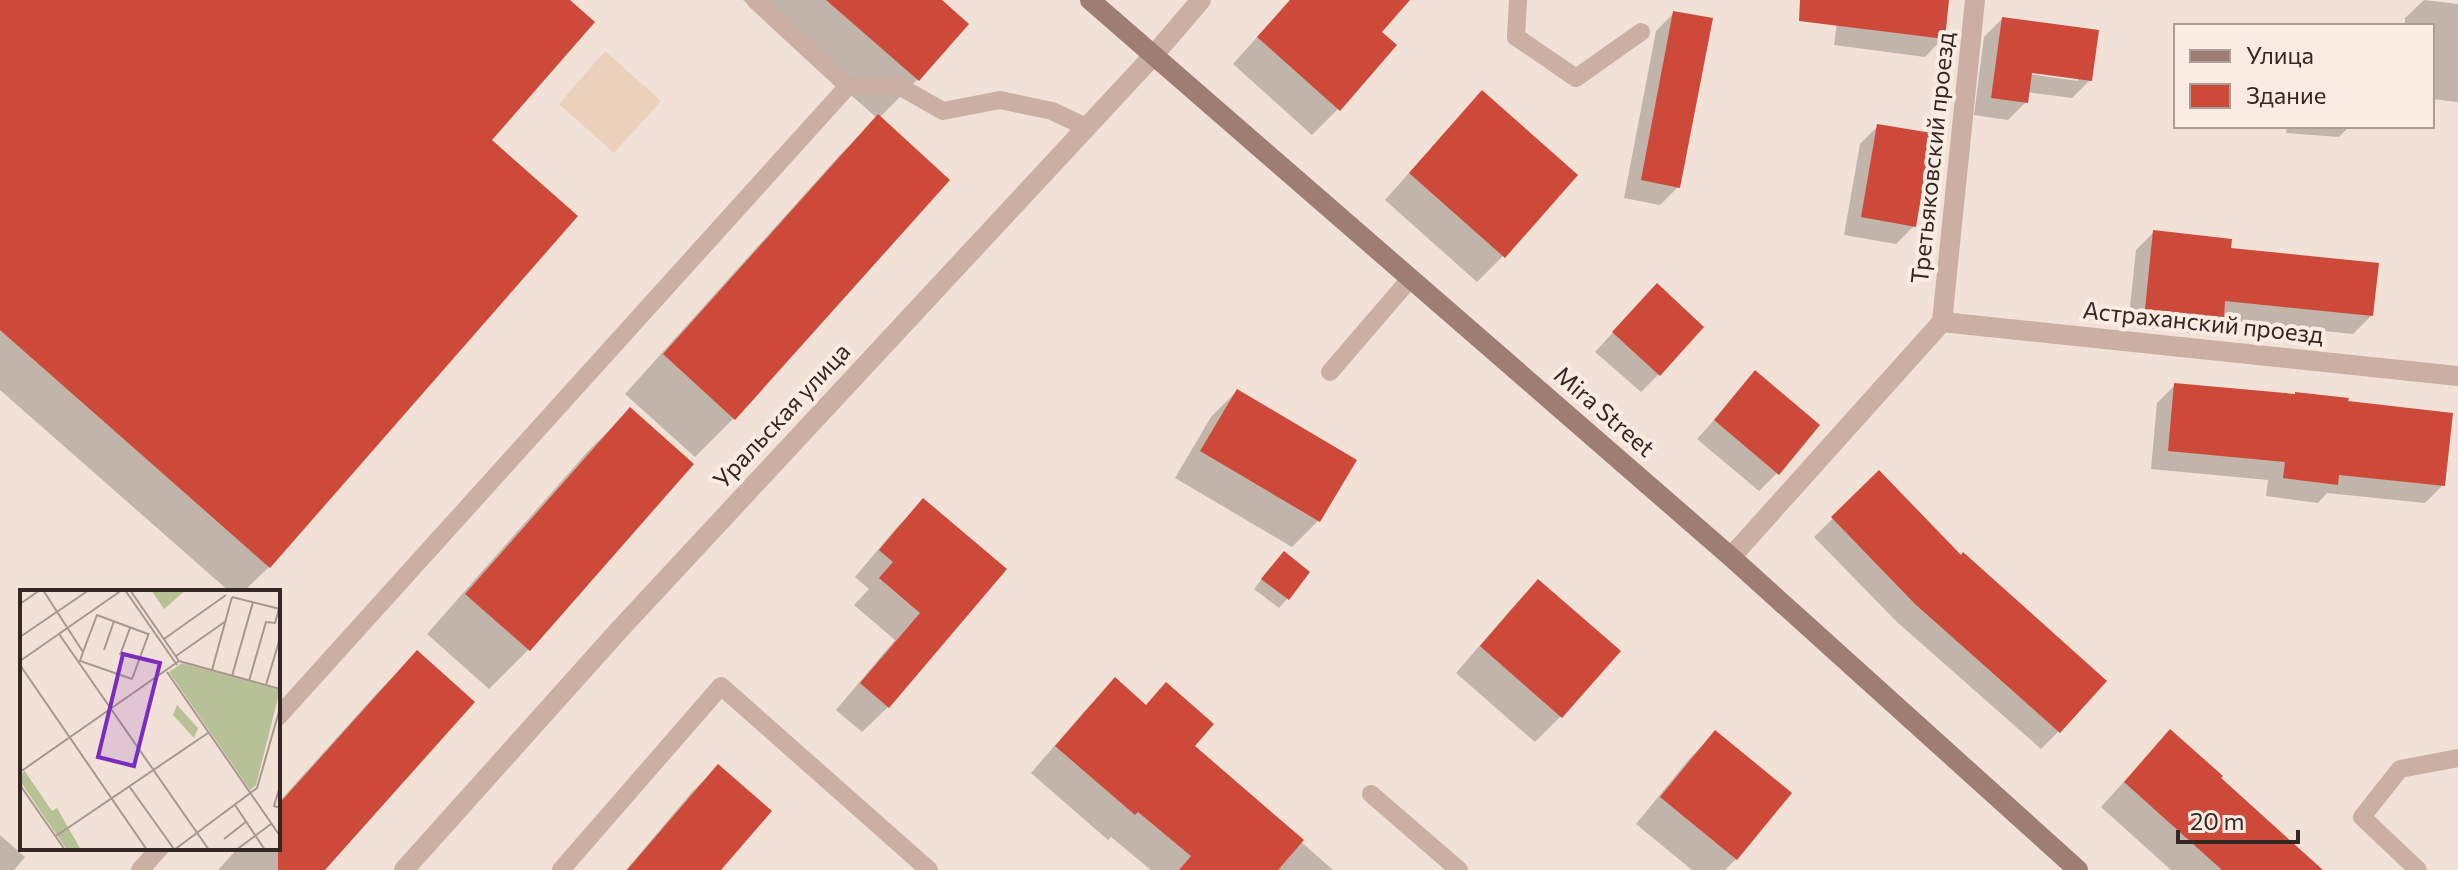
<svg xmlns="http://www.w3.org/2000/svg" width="2458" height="870" viewBox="0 0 2458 870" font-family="Commissioner,sans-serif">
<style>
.plaza{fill:#ebd0bc}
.shadow{fill:#0003;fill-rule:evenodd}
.building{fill:#cd4a3a}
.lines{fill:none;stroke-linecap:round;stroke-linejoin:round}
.lane{stroke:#caafa2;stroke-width:18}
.street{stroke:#caafa2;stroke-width:20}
.secondary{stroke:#9e7d73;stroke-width:20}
.labels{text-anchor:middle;stroke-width:8;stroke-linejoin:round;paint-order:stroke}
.street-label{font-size:24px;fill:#342825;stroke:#faece3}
.inset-road{fill:none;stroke:#a6978f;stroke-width:2}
.view{fill:#7b2cbf;fill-opacity:0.15;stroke:#7b2cbf;stroke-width:4}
.inset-edge{fill:none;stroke:#342825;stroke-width:4}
</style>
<rect width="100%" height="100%" fill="#f2e1d6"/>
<!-- plaza -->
<polygon class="plaza" points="605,51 661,101 614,153 559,104"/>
<!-- shadow -->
<g class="shadow">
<polygon points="0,0 567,0 489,140 269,567 243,592 230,592 0,390"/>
<polygon points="743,0 939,0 966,24 917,80 879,118 734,418 695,457 625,394 839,156 877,118"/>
<polygon points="1290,0 1408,0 1380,32 1338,109 1312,135 1233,64"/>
<polygon points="1840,0 1947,0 1943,38 1925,57 1834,45"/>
<polygon points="2424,0 2458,4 2458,102 2432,99 2432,26 2405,26 2405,18"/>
<polygon points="1674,13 1678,187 1660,205 1624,198 1656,31"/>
<path d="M2002 19 2090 80 2072 98 2027 92 2026 102 2008 120 1974 115 1984 37ZM2022 69 2078 77V81L2021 73Z"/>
<polygon points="1457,119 1503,256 1477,282 1385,200"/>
<polygon points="1878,126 1914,226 1896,244 1844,235 1860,144"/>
<polygon points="2287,126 2350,126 2339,137 2286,133"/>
<polygon points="2154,232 2229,250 2371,316 2353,334 2218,320 2204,335 2128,326 2136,250"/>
<polygon points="1639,304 1659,374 1641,392 1595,352"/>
<polygon points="1756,373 1777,473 1759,491 1697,439"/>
<polygon points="2175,385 2443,485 2425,503 2327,493 2318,503 2266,496 2268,480 2151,469 2157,403"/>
<polygon points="1237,391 1354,460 1318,521 1292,547 1175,478 1211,417"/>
<polygon points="630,410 692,464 528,650 489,689 427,634 590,449"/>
<polygon points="1879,473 1960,558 2059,731 2041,749 1897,622 1814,537"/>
<polygon points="923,501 1004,570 888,707 862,732 836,710 895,640 854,605 869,589 855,577 897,527"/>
<polygon points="1275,562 1287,599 1279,608 1254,589"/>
<polygon points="1538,582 1561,716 1535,742 1456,673 1513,607"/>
<polygon points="417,653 322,870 218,870 238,848 278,848 278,803 378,692"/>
<polygon points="1115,680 1145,706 1166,685 1192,746 1333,870 1151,870 1111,837 1108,840 1031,773 1089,706"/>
<polygon points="2170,731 2322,870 2171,870 2101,807"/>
<polygon points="1715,733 1736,859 1725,870 1692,870 1636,824 1690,758"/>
<polygon points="718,767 719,870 626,870 692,792"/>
<polygon points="0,835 25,857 14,870 0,870"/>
</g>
<!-- building -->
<g class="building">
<polygon points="0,0 570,0 595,22 492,140 578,216 270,568 0,330"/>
<polygon points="826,0 942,0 969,24 919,81"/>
<polygon points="1290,0 1410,0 1382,32 1397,45 1340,111 1257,37"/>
<polygon points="1800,0 1949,0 1945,39 1799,21"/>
<polygon points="1673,11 1713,18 1680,188 1641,180"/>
<polygon points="2002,17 2099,30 2092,81 2032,73 2028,103 1991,98"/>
<polygon points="1482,90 1578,175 1505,258 1409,173"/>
<polygon points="878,114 950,180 735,420 663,354"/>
<polygon points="1877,124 1932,133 1916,227 1861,217"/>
<polygon points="2153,230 2232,239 2231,248 2379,263 2373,316 2225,301 2224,317 2145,309"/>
<polygon points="1657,283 1704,327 1660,376 1612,332"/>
<polygon points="1755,370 1820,425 1779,475 1714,420"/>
<polygon points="2174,383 2295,394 2295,392 2349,398 2348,401 2453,413 2445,486 2339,475 2338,485 2283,478 2285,462 2168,451"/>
<polygon points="1237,389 1357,460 1320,522 1200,451"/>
<polygon points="630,407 694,464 530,651 465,594"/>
<polygon points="1879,470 1961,555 1963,552 2107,681 2060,733 1915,604 1831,517"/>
<polygon points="923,498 1007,569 889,708 860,683 920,613 879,578 893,562 879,550"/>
<polygon points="1284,551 1310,572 1289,600 1261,579"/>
<polygon points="1538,579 1621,651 1562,718 1480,646"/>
<polygon points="417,650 475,702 325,870 278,870 278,805"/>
<polygon points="1115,677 1146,705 1166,682 1214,724 1195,746 1304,840 1278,870 1179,870 1191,856 1138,812 1135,815 1055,746"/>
<polygon points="2170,729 2223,776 2221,778 2323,870 2222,870 2124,782"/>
<polygon points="1715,730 1792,793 1737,860 1660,797"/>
<polygon points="718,764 772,811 721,870 627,870"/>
</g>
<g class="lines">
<!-- lane -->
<g class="lane">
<polyline points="1518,0 1516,37 1576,78 1641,32"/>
<polyline points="848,86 897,85 943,111 1000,100 1052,111 1086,127"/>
<polyline points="1330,372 1410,279"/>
<polyline points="278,717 848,86 755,0"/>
<polyline points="1371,794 1459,870"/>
<polyline points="140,870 160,848"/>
<polyline points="561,870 721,686 929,870"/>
<polyline points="2418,870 2362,817 2400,769 2458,758"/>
</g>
<!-- street -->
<g class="street">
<polyline points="1942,322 2458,376"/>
<polyline points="1942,322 1975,0"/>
<polyline points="1731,557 1942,322"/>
<polyline points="404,870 620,629 1153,56 1201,0"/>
</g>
<!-- secondary -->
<polyline class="secondary" points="1090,0 1731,557 2078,870"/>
</g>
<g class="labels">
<!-- street labels -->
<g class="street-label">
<text transform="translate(1933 158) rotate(-84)" y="8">Третьяковский проезд</text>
<text transform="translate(2203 323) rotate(6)" y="8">Астраханский проезд</text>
<text transform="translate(1604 412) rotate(41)" y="8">Mira Street</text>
<text transform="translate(782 416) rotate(-47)" y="8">Уральская улица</text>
</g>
</g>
<!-- overview -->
<g transform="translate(20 590)">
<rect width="260" height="260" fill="#f2e1d6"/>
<path d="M131 0H166L144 19ZM162 73 260 100 236 195 230 200 149 82ZM157 115 178 138 174 148 153 125ZM4 180 32 221 37 218 61 260H47L0 191Z" fill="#b8c196"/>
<path class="inset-road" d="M23 0 63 62M105 0 157 75M110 0 159 71M212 7 260 19M0 14 20 0M39 44 189 260M0 47 69 0M144 49 206 5M84 60 94 31M100 65 110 38M156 66 206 31M0 71 102 0M159 71 260 99M0 75 127 260M192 80 212 7M147 82 260 246M212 86 233 12M112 89 60 71 63 62 77 25 128 44M112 89 129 43M229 91 246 32 255 33 259 19M246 95 260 48M0 182 159 71M0 195 45 260M109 196 154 259M260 196 254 216 260 218M215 215 245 260M36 246 188 143M204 249 227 231M154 260 237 198 260 118M216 260 251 234"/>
<path class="view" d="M103 64 140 73 114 176 78 167Z"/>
<rect width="260" height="260" class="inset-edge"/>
</g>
<!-- legend -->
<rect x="2174" y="24" width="260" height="104" fill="#faece3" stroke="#ab9e97" stroke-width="2"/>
<rect x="2190" y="50" width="40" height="12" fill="#9e7d73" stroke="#ab9e97" stroke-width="2"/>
<text x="2246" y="64" font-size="24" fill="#342825">Улица</text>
<rect x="2190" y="84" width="40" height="24" fill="#cd4a3a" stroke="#ab9e97" stroke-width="2"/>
<text x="2246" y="104" font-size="24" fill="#342825">Здание</text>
<!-- scale -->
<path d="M2178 830v12h120v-12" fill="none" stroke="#342825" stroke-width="4"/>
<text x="2190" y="830" font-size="24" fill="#342825" stroke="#faece3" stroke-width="6" paint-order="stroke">20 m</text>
</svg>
